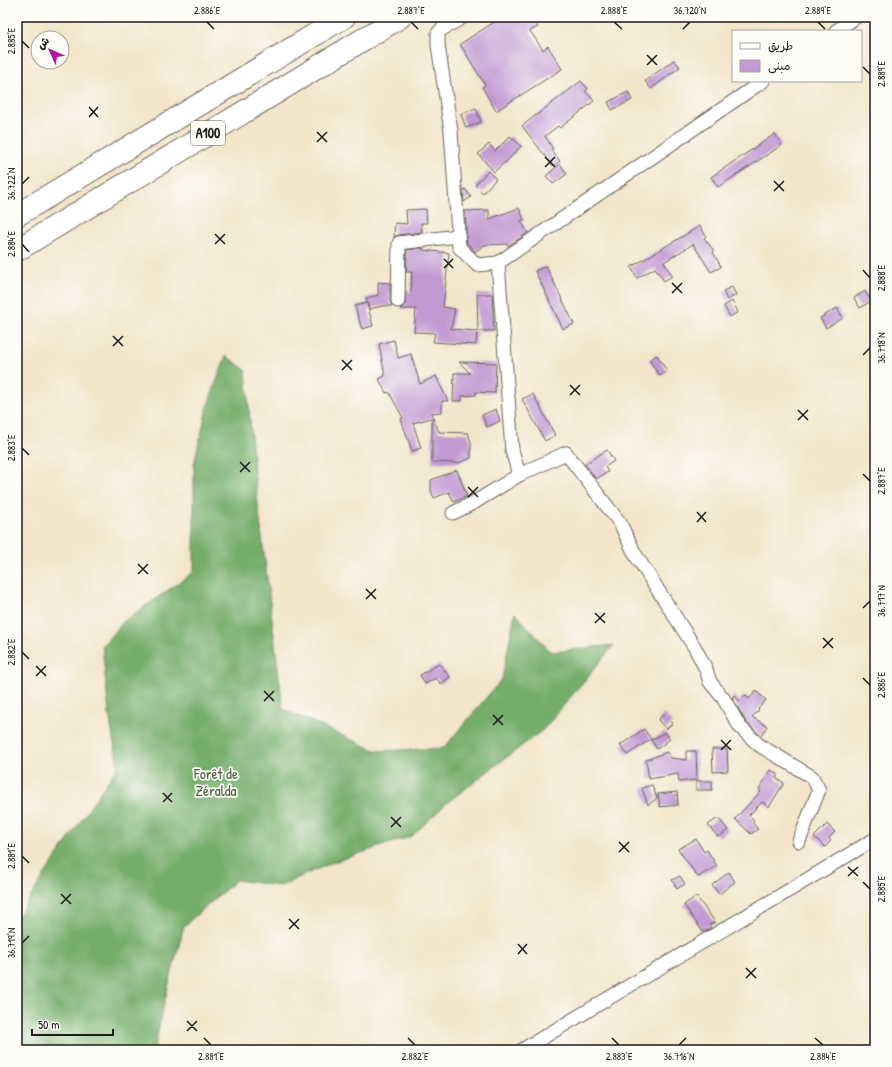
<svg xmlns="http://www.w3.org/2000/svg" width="892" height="1067" viewBox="0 0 892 1067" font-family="'Patrick Hand','Playpen Sans Arabic',sans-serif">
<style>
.forest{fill:#74ad6b;stroke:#486444}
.building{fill:#c199d3}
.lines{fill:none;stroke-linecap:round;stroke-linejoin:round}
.street-casing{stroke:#676259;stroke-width:15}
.highway-casing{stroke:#676259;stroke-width:24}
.street{stroke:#fff;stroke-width:13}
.highway{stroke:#fff;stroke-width:22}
.ticks{fill:none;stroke:#1c1c1c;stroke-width:1.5}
.labels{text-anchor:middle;stroke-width:3.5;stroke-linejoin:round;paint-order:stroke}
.shield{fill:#fdfcf7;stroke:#605f5e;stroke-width:1}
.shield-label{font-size:14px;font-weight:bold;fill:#1c1c1c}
.park-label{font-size:15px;fill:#4b6142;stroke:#fdfcf7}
.neatline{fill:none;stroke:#1c1c1c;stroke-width:1.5}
.ticks-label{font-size:10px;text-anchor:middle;fill:#1c1c1c}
</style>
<rect width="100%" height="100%" fill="#fdfcf7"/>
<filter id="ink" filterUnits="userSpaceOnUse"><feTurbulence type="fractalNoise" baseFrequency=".025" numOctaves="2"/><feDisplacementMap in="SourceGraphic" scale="8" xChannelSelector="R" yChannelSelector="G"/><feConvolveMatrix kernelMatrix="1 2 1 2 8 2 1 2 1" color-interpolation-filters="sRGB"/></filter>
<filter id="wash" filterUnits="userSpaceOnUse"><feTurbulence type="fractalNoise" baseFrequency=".012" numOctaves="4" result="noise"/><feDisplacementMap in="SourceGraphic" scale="16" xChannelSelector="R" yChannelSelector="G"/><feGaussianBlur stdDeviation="0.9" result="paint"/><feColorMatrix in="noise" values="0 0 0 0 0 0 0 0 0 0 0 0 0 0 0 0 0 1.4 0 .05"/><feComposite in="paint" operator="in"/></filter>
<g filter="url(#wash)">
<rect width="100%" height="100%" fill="#f2e5ca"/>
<!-- forest -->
<polygon class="forest" points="226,356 246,370 254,471 283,709 377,751 444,748 502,679 515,613 551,652 614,645 544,729 449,801 412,836 331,863 280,886 236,880 184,926 167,991 154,1050 17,1050 17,918 45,874 118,766 109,714 102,646 124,621 194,572 194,464 208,404"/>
<g id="blocks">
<!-- building -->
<g class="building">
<polygon points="502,17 531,17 538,27 530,31 543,50 548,46 562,69 496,111 482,87 485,85 460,44"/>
<polygon points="674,60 680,67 651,89 645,81"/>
<polygon points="581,81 588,89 585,91 594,101 560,128 558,126 545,136 553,149 551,150 560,161 553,166 522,126"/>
<polygon points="628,92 632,100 612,110 608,102"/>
<polygon points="476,108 481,122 466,128 461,114"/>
<polygon points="775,134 782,145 718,187 711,177"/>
<polygon points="510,136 521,146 505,163 505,162 494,172 478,154 489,144 495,151"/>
<polygon points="560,164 567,174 553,184 546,176"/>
<polygon points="488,171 496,179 483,193 475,185"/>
<polygon points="465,189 471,197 464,202 463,190"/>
<polygon points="519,208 524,220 521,221 528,233 508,246 507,244 484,245 475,252 467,243 465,211 489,210 489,219"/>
<polygon points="426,209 427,223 421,223 422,232 398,235 394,237 395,223 407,224 406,210"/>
<polygon points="700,226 706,236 704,238 714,251 713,252 721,267 711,272 693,244 664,262 672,276 664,281 655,268 637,278 631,267"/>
<polygon points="423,248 423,250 449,253 443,307 455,309 451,329 477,331 476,345 433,342 435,333 414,332 416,309 400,309 405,305 406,291 411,292 412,272 406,272 407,250"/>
<polygon points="546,266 574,324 563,329 535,271"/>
<polygon points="378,282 390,283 390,301 392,306 382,306 369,309 366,298 378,295"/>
<polygon points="732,287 736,295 727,300 723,291"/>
<polygon points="865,291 871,301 860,308 854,298"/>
<polygon points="477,294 492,294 494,331 478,331"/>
<polygon points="732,301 738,312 730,317 724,306"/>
<polygon points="367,303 373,326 362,329 355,306"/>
<polygon points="837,308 843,318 826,328 820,318"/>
<polygon points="394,340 398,358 411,354 420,384 436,376 448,401 442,401 442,412 431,413 439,432 468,433 471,442 471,458 458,463 432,462 432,418 413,423 421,448 412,451 401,419 403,418 389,392 386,393 379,379 385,376 379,344"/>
<polygon points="657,355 667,371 660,376 649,360"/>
<polygon points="459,362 496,363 495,393 476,392 476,395 462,396 462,401 453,401 454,373 470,373"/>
<polygon points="533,394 555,435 545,441 522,399"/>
<polygon points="496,409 500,421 487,427 482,415"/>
<polygon points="607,450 614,461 605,467 608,472 596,479 585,464"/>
<polygon points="457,470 467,496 454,502 449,492 434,498 431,491 431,480"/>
<polygon points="439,664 450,677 441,684 436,678 425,684 420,675"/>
<polygon points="756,691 766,700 758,709 759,710 752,717 767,726 761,736 746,722 732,697 734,695 739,701 745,695 749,699"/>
<polygon points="664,714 673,723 666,729 658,720"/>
<polygon points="644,729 651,739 627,755 620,745"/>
<polygon points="665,732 670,739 657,749 651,740"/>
<polygon points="712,749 727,749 728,771 713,772"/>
<polygon points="686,751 696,751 697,780 679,782 678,774 649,779 646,760 667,752 671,758 686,760"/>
<polygon points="771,770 778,774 776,778 784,783 769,807 762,802 749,815 754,820 752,822 758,829 751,834 735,819 761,791 759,789"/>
<rect x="696" y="781" width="16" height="9"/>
<polygon points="652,785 657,798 648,805 642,788"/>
<polygon points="677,792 678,805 660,807 658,794"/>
<polygon points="718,818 728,830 720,836 717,836 708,825"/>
<polygon points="827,824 835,832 829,838 831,841 825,847 814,837"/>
<polygon points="696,839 704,852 707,850 717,866 698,877 678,849"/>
<polygon points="729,872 735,882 719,894 712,885"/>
<polygon points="680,876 685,884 677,889 672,880"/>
<polygon points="696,896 715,922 709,925 711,928 703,932 684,905"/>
</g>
</g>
</g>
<g filter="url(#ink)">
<use href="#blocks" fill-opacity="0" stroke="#676259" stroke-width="1"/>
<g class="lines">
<!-- street casing -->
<g class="street-casing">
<g id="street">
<polyline points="463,17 442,29 438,33 438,45 451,131 459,247 477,265 498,263"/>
<polyline points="836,31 856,17"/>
<polyline points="398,301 399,243 458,236"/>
<polyline points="519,475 512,450 498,263 763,81"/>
<polyline points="453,513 475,502 519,475 566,453 620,523 635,554 695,648 706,669 710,682 723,698 740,727 759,745 812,777 819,790 799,841"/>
<polyline points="522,1050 875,839"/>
</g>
</g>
<!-- highway casing -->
<g class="highway-casing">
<g id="highway">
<polyline points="17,215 344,17"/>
<polyline points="17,250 400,17"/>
</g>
</g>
<!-- street -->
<use href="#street" class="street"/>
<!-- highway -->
<use href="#highway" class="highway"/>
</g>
</g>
<!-- ticks -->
<path class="ticks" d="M207 22 214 29M411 22 418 29M614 22 622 29M818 22 825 29M683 29 690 22M22 41 29 48M647 55 657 65M647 65 657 55M863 67 870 74M89 107 98 117M89 117 98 107M317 132 327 142M317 142 327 132M545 157 555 167M545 167 555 157M774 181 784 191M22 184 29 177M774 191 784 181M215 234 225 244M22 244 29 252M215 244 225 234M444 259 453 268M444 268 453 259M863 270 870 278M672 283 682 293M672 293 682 283M113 336 123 346M113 346 123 336M863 355 870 348M342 360 352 370M342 370 352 360M570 385 580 395M570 395 580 385M798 410 808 420M798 420 808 410M22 448 29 455M240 462 250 472M240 472 250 462M863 474 870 481M468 487 478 497M468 497 478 487M697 512 706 522M697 522 706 512M138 564 148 574M138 574 148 564M366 589 376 599M366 599 376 589M863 608 870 601M595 613 605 623M595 623 605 613M823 638 833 648M823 648 833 638M22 652 29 659M36 666 46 676M36 676 46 666M863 678 870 685M264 691 274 701M264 701 274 691M493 715 503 725M493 725 503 715M721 740 731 750M721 750 731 740M163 793 172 802M163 802 172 793M391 817 401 827M391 827 401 817M619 842 629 852M619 852 629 842M22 856 29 863M848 867 858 876M848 876 858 867M863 882 870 889M61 894 71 904M61 904 71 894M289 919 299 929M289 929 299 919M22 943 29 936M518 944 527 954M518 954 527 944M746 968 756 978M746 978 756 968M187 1021 197 1031M187 1031 197 1021M204 1038 211 1045M408 1038 415 1045M612 1038 619 1045M815 1038 823 1045M679 1045 686 1038"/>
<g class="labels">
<!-- shield labels -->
<rect class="shield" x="191" y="121" width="34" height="24" rx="3"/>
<g class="shield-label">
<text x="208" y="138">A100</text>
</g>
<!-- park labels -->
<g class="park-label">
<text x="216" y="779">Forêt de<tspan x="216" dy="17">Zéralda</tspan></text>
</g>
</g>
<!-- margin -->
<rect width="892" height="1067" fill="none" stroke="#fdfcf7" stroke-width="44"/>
<!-- legend -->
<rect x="732" y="30" width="130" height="52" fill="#fdfcf7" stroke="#a3a29f"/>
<rect x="740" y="43" width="20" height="6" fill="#ffffff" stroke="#a3a29f"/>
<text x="768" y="50" font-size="12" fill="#1c1c1c">طريق</text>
<rect x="740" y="60" width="20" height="12" fill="#c199d3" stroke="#a3a29f"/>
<text x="768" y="70" font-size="12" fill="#1c1c1c">مبنى</text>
<!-- north arrow -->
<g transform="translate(50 50) rotate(315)"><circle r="19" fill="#fdfcf7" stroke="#a3a29f"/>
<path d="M0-3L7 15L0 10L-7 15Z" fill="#b5179e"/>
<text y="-6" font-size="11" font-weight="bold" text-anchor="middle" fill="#1c1c1c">ش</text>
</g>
<!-- scale -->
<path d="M32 1029v6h81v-6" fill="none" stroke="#1c1c1c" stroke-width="2"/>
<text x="38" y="1029" font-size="12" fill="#1c1c1c" stroke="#fdfcf7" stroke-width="3" paint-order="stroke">50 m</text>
<rect x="22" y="22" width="848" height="1023" class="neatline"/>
<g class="ticks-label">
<text x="207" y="14">2.886°E</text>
<text x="411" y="14">2.887°E</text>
<text x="614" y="14">2.888°E</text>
<text x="690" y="14">36.720°N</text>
<text x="818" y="14">2.889°E</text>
<text transform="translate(11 41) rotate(-90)" y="4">2.885°E</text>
<text transform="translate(881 74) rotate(-90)" y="4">2.889°E</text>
<text transform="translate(11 184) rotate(-90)" y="4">36.722°N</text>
<text transform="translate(11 244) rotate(-90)" y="4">2.884°E</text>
<text transform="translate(881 278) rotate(-90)" y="4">2.888°E</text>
<text transform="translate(881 348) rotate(-90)" y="4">36.718°N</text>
<text transform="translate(11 448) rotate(-90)" y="4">2.883°E</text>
<text transform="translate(881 481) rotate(-90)" y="4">2.887°E</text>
<text transform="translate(881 601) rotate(-90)" y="4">36.717°N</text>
<text transform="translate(11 652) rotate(-90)" y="4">2.882°E</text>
<text transform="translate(881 685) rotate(-90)" y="4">2.886°E</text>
<text transform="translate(11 856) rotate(-90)" y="4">2.881°E</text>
<text transform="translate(881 889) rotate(-90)" y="4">2.885°E</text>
<text transform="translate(11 943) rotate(-90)" y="4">36.719°N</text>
<text x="211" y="1060">2.881°E</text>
<text x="415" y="1060">2.882°E</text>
<text x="619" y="1060">2.883°E</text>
<text x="679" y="1060">36.716°N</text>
<text x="823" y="1060">2.884°E</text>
</g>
</svg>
